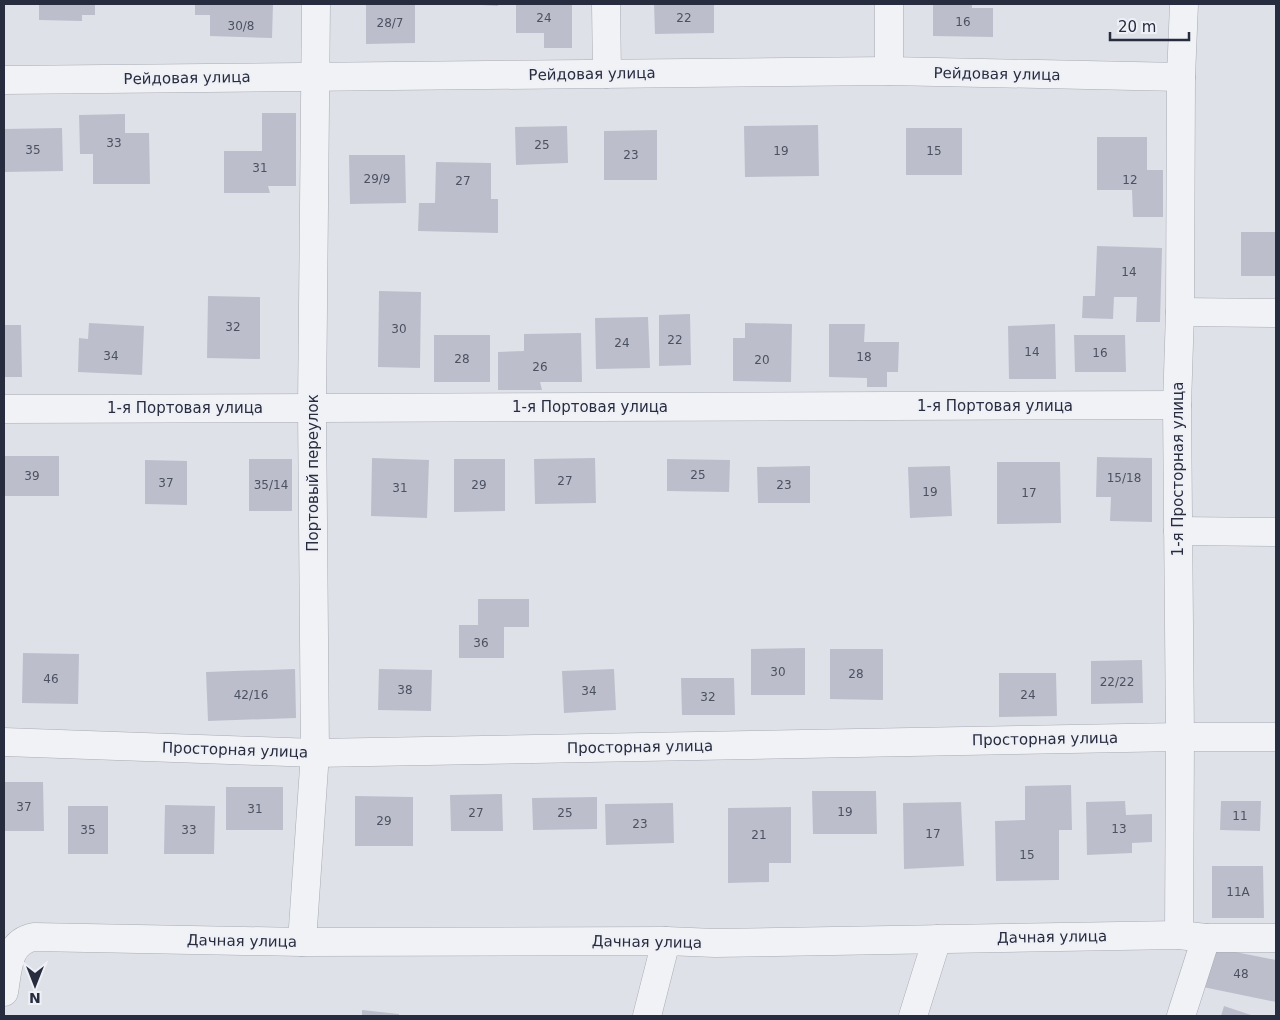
<svg xmlns="http://www.w3.org/2000/svg" width="1280" height="1020" viewBox="0 0 1280 1020" font-family="'DejaVu Sans',sans-serif">
	<style>
		.building { fill: #bcbfcb }
		.lines { fill: none; stroke-linecap: round; stroke-linejoin: round }
		.minor-casing { stroke: #a8abb5; stroke-width: 29 }
		.minor { stroke: #f1f2f6; stroke-width: 28 }
		.labels { text-anchor: middle; stroke-width: 4; stroke-linejoin: round; paint-order: stroke }
		.number-label { font-size: 12px; fill: #4c5162 }
		.street-label { font-size: 15px; fill: #272c3f; stroke: #eef0f6 }
	</style>
	<rect width="100%" height="100%" fill="#dfe1e8"/>
	<g class="building">
		<polygon points="39,4 95,4 95,15 82,15 82,21 39,20"/>
		<polygon points="195,4 273,4 272,38 210,36 210,15 195,15"/>
		<polygon points="366,4 415,4 415,43 366,44"/>
		<polygon points="481,4 498,4 498,6 481,5"/>
		<polygon points="516,4 572,4 572,48 544,48 544,33 516,33"/>
		<polygon points="654,4 714,4 714,33 655,34"/>
		<polygon points="933,4 972,4 972,8 993,8 993,37 933,36"/>
		<polygon points="262,113 296,113 296,186 268,186 270,193 224,193 224,151 262,151"/>
		<polygon points="125,114 125,133 149,133 150,184 93,184 93,154 80,154 79,115"/>
		<polygon points="818,125 819,176 745,177 744,126"/>
		<polygon points="567,126 568,163 516,165 515,127"/>
		<polygon points="62,128 63,171 4,172 4,129"/>
		<rect x="906" y="128" width="56" height="47"/>
		<polygon points="657,130 657,180 604,180 604,131"/>
		<polygon points="1097,137 1147,137 1147,170 1163,170 1163,217 1133,217 1132,190 1097,190"/>
		<polygon points="349,155 405,155 406,203 350,204"/>
		<polygon points="436,162 491,163 491,199 498,199 498,233 418,231 419,203 435,203"/>
		<rect x="1241" y="232" width="35" height="44"/>
		<polygon points="1097,246 1162,248 1160,322 1136,322 1137,297 1114,297 1113,319 1082,318 1083,296 1095,296"/>
		<polygon points="379,291 421,292 420,368 378,367"/>
		<polygon points="208,296 260,297 260,359 207,358"/>
		<polygon points="690,314 691,365 659,366 659,315"/>
		<polygon points="648,317 650,368 596,369 595,318"/>
		<polygon points="89,323 144,326 142,375 78,372 79,338 88,339"/>
		<polygon points="745,323 792,324 791,382 733,381 733,338 745,338"/>
		<polygon points="829,324 865,324 864,342 899,342 898,372 887,372 887,387 867,387 867,378 829,377"/>
		<polygon points="1055,324 1056,379 1009,379 1008,326"/>
		<polygon points="4,325 21,325 22,377 4,377"/>
		<polygon points="581,333 582,382 540,382 542,390 498,390 498,352 524,351 524,334"/>
		<rect x="434" y="335" width="56" height="47"/>
		<polygon points="1074,335 1125,335 1126,372 1075,372"/>
		<rect x="5" y="456" width="54" height="40"/>
		<polygon points="1097,457 1152,458 1152,522 1110,521 1111,497 1096,497"/>
		<polygon points="372,458 429,460 427,518 371,516"/>
		<polygon points="595,458 596,503 535,504 534,459"/>
		<rect x="249" y="459" width="43" height="52"/>
		<polygon points="454,459 505,459 505,511 454,512"/>
		<polygon points="667,459 730,460 729,492 667,491"/>
		<polygon points="145,460 187,461 187,505 145,504"/>
		<polygon points="997,462 1060,462 1061,523 997,524"/>
		<polygon points="810,466 810,503 758,503 757,467"/>
		<polygon points="950,466 952,516 910,518 908,467"/>
		<polygon points="478,599 529,599 529,627 504,627 504,658 459,658 459,625 478,625"/>
		<polygon points="805,648 805,695 751,695 751,649"/>
		<polygon points="830,649 883,649 883,700 830,699"/>
		<polygon points="23,653 79,654 78,704 22,703"/>
		<polygon points="1142,660 1143,703 1091,704 1091,661"/>
		<polygon points="295,669 296,718 208,721 206,672"/>
		<polygon points="379,669 432,670 431,711 378,710"/>
		<polygon points="614,669 616,710 564,713 562,671"/>
		<polygon points="999,673 1056,673 1057,716 999,717"/>
		<polygon points="681,678 734,678 735,715 682,715"/>
		<polygon points="4,782 43,782 44,831 4,831"/>
		<polygon points="1071,785 1072,830 1059,830 1059,880 996,881 995,821 1025,820 1025,786"/>
		<rect x="226" y="787" width="57" height="43"/>
		<polygon points="812,791 876,791 877,834 813,834"/>
		<polygon points="502,794 503,831 451,831 450,795"/>
		<polygon points="355,796 413,797 413,846 355,846"/>
		<polygon points="597,797 597,829 533,830 532,798"/>
		<polygon points="1125,801 1126,815 1152,814 1152,842 1132,843 1132,853 1087,855 1086,802"/>
		<polygon points="1221,801 1261,801 1260,831 1220,830"/>
		<polygon points="961,802 964,866 904,869 903,803"/>
		<polygon points="673,803 674,843 606,845 605,804"/>
		<polygon points="165,805 215,806 214,854 164,854"/>
		<rect x="68" y="806" width="40" height="48"/>
		<polygon points="791,807 791,863 769,863 769,882 728,883 728,808"/>
		<polygon points="1212,866 1263,866 1264,918 1212,918"/>
		<polygon points="1210,947 1276,960 1276,1002 1203,987"/>
		<polygon points="1224,1006 1254,1016 1221,1016"/>
		<polygon points="362,1010 399,1014 399,1016 362,1016"/>
	</g>
	<g class="lines">
		<defs>
			<g id="minor">
				<polyline points="606,4 607,74"/>
				<polyline points="889,71 889,4"/>
				<polyline points="4,80 889,71 1181,77"/>
				<polyline points="1180,312 1276,313"/>
				<polyline points="4,409 1177,405"/>
				<polyline points="1178,531 1276,532"/>
				<polyline points="4,742 315,753 1180,737 1276,737"/>
				<polyline points="1179,935 1180,737 1177,405 1180,312 1181,77 1184,4"/>
				<polyline points="302,942 315,753 312,408 316,4"/>
				<path d="M4 992C8 970 7 942 34 937L302 942 666 941 715 943 1179 935 1206 938H1276"/>
				<polyline points="647,1016 666,941"/>
				<polyline points="913,1016 937,939"/>
				<polyline points="1181,1016 1206,938"/>
			</g>
		</defs>
		<use href="#minor" class="minor-casing"/>
		<use href="#minor" class="minor"/>
	</g>
	<g class="labels">
		<g class="number-label">
			<text x="544" y="22">24</text>
			<text x="684" y="22">22</text>
			<text x="963" y="26">16</text>
			<text x="390" y="27">28/7</text>
			<text x="241" y="30">30/8</text>
			<text x="114" y="147">33</text>
			<text x="542" y="149">25</text>
			<text x="33" y="154">35</text>
			<text x="781" y="155">19</text>
			<text x="934" y="155">15</text>
			<text x="631" y="159">23</text>
			<text x="260" y="172">31</text>
			<text x="377" y="183">29/9</text>
			<text x="1130" y="184">12</text>
			<text x="463" y="185">27</text>
			<text x="1129" y="276">14</text>
			<text x="233" y="331">32</text>
			<text x="399" y="333">30</text>
			<text x="675" y="344">22</text>
			<text x="622" y="347">24</text>
			<text x="1032" y="356">14</text>
			<text x="1100" y="357">16</text>
			<text x="111" y="360">34</text>
			<text x="864" y="361">18</text>
			<text x="462" y="363">28</text>
			<text x="762" y="364">20</text>
			<text x="540" y="371">26</text>
			<text x="698" y="479">25</text>
			<text x="32" y="480">39</text>
			<text x="1124" y="482">15/18</text>
			<text x="565" y="485">27</text>
			<text x="166" y="487">37</text>
			<text x="271" y="489">35/14</text>
			<text x="479" y="489">29</text>
			<text x="784" y="489">23</text>
			<text x="400" y="492">31</text>
			<text x="930" y="496">19</text>
			<text x="1029" y="497">17</text>
			<text x="481" y="647">36</text>
			<text x="778" y="676">30</text>
			<text x="856" y="678">28</text>
			<text x="51" y="683">46</text>
			<text x="1117" y="686">22/22</text>
			<text x="405" y="694">38</text>
			<text x="589" y="695">34</text>
			<text x="251" y="699">42/16</text>
			<text x="1028" y="699">24</text>
			<text x="708" y="701">32</text>
			<text x="24" y="811">37</text>
			<text x="255" y="813">31</text>
			<text x="845" y="816">19</text>
			<text x="476" y="817">27</text>
			<text x="565" y="817">25</text>
			<text x="1240" y="820">11</text>
			<text x="384" y="825">29</text>
			<text x="640" y="828">23</text>
			<text x="1119" y="833">13</text>
			<text x="88" y="834">35</text>
			<text x="189" y="834">33</text>
			<text x="933" y="838">17</text>
			<text x="759" y="839">21</text>
			<text x="1027" y="859">15</text>
			<text x="1238" y="896">11А</text>
			<text x="1241" y="978">48</text>
		</g>
		<g class="street-label">
			<text transform="translate(592 74) rotate(-1)" y="5">Рейдовая улица</text>
			<text transform="translate(997 74) rotate(1)" y="5">Рейдовая улица</text>
			<text transform="translate(187 78) rotate(-1)" y="5">Рейдовая улица</text>
			<text x="995" y="411">1-я Портовая улица</text>
			<text x="590" y="412">1-я Портовая улица</text>
			<text x="185" y="413">1-я Портовая улица</text>
			<text transform="translate(1178 469) rotate(-90)" y="5">1-я Просторная улица</text>
			<text transform="translate(313 473) rotate(-90)" y="5">Портовый переулок</text>
			<text transform="translate(1045 739) rotate(-1)" y="5">Просторная улица</text>
			<text transform="translate(640 747) rotate(-1)" y="5">Просторная улица</text>
			<text transform="translate(235 750) rotate(2)" y="5">Просторная улица</text>
			<text transform="translate(1052 937) rotate(-1)" y="5">Дачная улица</text>
			<text transform="translate(242 941) rotate(1)" y="5">Дачная улица</text>
			<text transform="translate(647 942) rotate(1)" y="5">Дачная улица</text>
		</g>
	</g>
	<rect width="1280" height="1020" fill="none" stroke="#272c3f" stroke-width="10"/>
	<g transform="translate(35 985) rotate(180)" stroke="#eef0f6" stroke-width="4" paint-order="stroke">
	<path d="M0-4L9 19L0 12L-9 19Z" fill="#272c3f"/>
	<text y="-8" font-size="14" font-weight="bold" text-anchor="middle" fill="#272c3f">N</text>
	</g>
	<path d="M1110 32v8h79v-8" fill="none" stroke="#272c3f" stroke-width="2.5"/>
	<text x="1118" y="32" font-size="15" fill="#272c3f" stroke="#eef0f6" stroke-width="4" paint-order="stroke">20 m</text>
</svg>
